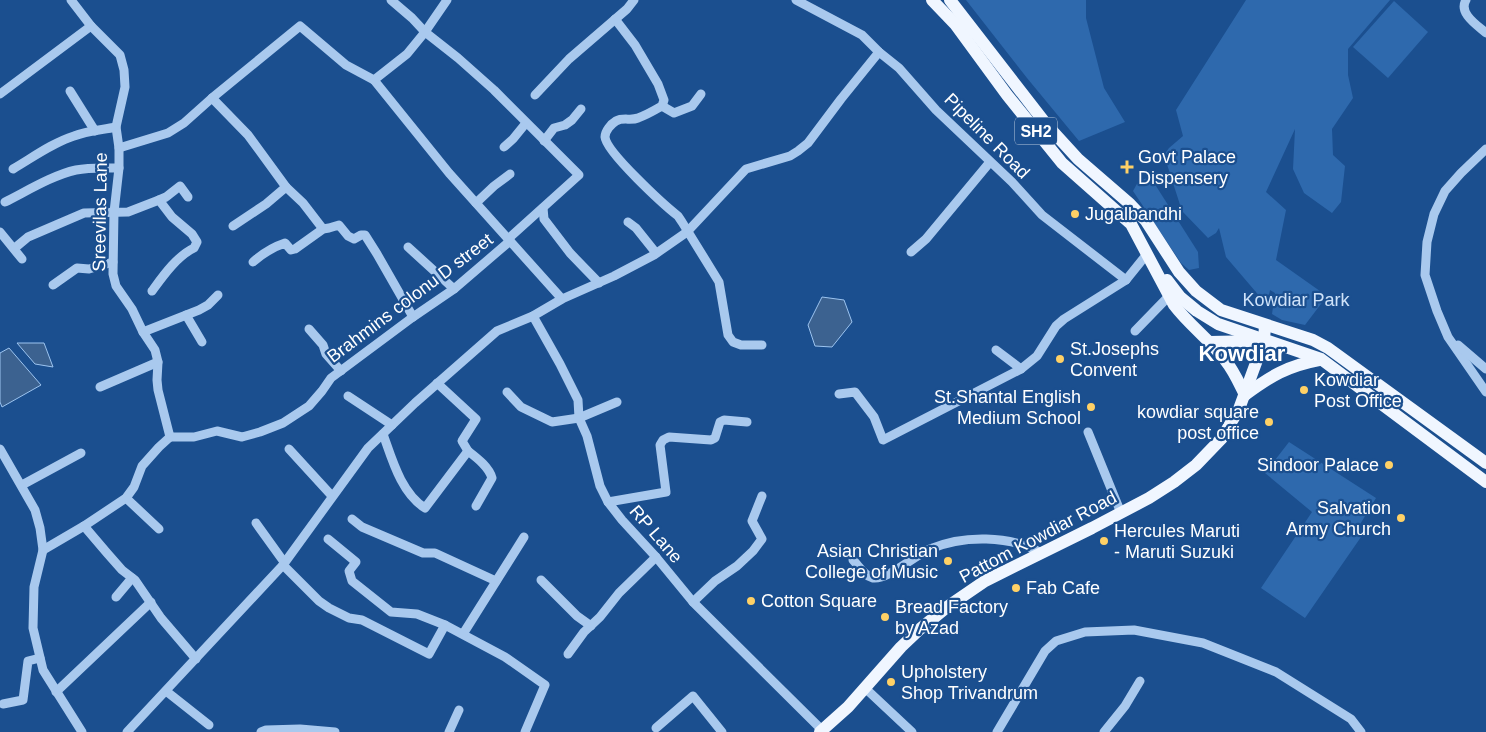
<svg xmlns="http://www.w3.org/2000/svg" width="1486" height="732" viewBox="0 0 1486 732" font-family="Arial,sans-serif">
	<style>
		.green { fill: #2e69ad }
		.water { fill: #3c6290; stroke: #9cc4f0 }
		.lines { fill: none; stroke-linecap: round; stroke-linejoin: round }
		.minor { stroke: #a9c9ee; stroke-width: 9 }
		.major { stroke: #f0f6ff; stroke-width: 12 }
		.poi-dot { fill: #ffd166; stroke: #1b4f8f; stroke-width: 2 }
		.labels { text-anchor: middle; stroke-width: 4.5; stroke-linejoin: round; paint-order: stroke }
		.shield { fill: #1b4f8f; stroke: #bbcadd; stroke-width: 1 }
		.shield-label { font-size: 16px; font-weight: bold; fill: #fff }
		.street-label { font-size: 18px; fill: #fff; stroke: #1b4f8f }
		.poi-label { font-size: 18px; fill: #fff; stroke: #1b4f8f; text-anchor: start }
		.park-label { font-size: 18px; fill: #cfe3fa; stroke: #1b4f8f }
		.district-label { font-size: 22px; font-weight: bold; fill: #fff; stroke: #1b4f8f }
	</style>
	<rect width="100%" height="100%" fill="#1b4f8f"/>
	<g class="green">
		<polygon points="966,0 1086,0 1086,18 1104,88 1125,122 1079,141 1027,78"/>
		<polygon points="1246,0 1390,0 1348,49 1348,75 1353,98 1332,129 1333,155 1345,166 1341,202 1332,213 1304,193 1293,169 1295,129 1266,192 1286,210 1276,260 1327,296 1305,325 1282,320 1272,314 1275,293 1270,290 1267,305 1226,257 1219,228 1216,233 1208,238 1182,211 1164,155 1169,148 1183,136 1176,110"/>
		<polygon points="1394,1 1428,32 1388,78 1353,47"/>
		<polygon points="1147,178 1156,186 1198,252 1199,268 1189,270 1181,263 1133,191 1138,182"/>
		<polygon points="1289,442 1376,498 1356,531 1361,537 1305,618 1261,588 1312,512 1265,473"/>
	</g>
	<g class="water">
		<polygon points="822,297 844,300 852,322 832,347 815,346 808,325"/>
		<polygon points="17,343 44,343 53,367 35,364"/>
		<polygon points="9,348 41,385 2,407 0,402 0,353"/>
	</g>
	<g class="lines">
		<g class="minor">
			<polyline points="391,0 412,18 425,32 458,58 494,90 579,175 508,239"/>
			<polyline points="796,0 862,35 879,52 899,68 936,110 1012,182 1042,215 1126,280"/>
			<path d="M1466 0C1458 13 1477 25 1486 33"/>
			<path d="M615 19 635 45 658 84 664 100 662 106C655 110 647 115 638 118 631 121 623 117 616 121 611 124 605 131 605 137 606 152 664 205 678 216L682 222 719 282 728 335 733 342 741 345H762"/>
			<polyline points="374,80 449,173 562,299"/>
			<polyline points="70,91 95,131"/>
			<polyline points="0,94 91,26"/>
			<polyline points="535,95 569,59 627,9 634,0"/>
			<polyline points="212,98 248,135 286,187"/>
			<polyline points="662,106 674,113 692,106 701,94"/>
			<polyline points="544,141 554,128 565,125 572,120 581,109"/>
			<polyline points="504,147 513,139 526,123"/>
			<polyline points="119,148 168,133 184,123 212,98 300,26 346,65 374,80 407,54 425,32 447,0"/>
			<polyline points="1486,149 1461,173 1445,191 1434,214 1427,242 1425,275 1437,311 1448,337 1486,392"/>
			<path d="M13 169C32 158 52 143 74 136 87 131 102 130 116 127"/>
			<polyline points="159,200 166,197 180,186 188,197"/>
			<path d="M5 202C27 191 53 175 76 170 90 167 105 168 119 168"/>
			<polyline points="476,203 494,186 510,174"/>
			<polyline points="543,208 544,219 570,253 599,283"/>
			<polyline points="628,222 636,228 656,253"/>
			<polyline points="233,226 266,204 286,187 303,203 323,229"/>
			<polyline points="0,232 22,259"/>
			<path d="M16 247 28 237 84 213 128 212 159 200 172 217 192 234 197 242 194 248C177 256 163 276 152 291"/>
			<polyline points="408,247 454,289"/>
			<polyline points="911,252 926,239 990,162"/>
			<path d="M253 262C262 254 273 247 285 243L291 250 295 249 323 229 329 228 339 225 348 236 354 239 361 235H365L377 254 413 317"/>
			<polyline points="53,285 77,268 89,269 113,262"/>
			<polyline points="186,315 202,342"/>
			<polyline points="533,316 560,364 578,400 579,418 587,436 600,486 608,502 622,520 656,557 693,602 822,730"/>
			<polyline points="309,329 323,345 326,354 341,371"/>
			<polyline points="1135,331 1169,296"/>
			<polyline points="143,332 199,310 208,305 218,295"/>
			<polyline points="1458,345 1486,369"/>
			<polyline points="996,350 1021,369"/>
			<polyline points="437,383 476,419 462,441 468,451"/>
			<polyline points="100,387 158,362"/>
			<polyline points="507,392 521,407 552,422 579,418 617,402"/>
			<polyline points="839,394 855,392 874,417 883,440 1021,369 1037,356 1056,326 1064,319 1126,280 1147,254"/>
			<polyline points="348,396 392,425"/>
			<polyline points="1088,432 1121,513"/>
			<path d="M383 434C392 459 401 493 425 508L468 451C477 458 489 467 492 478L476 506"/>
			<polyline points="170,437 194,437 217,431 242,437 260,432 283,423 309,406 322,391 331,378 413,317 454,289 510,241"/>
			<polyline points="0,449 35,510 40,528 43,550 34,587 33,628 43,670 82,732"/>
			<polyline points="289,449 332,496"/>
			<polyline points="22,485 81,453"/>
			<polyline points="126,498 159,529"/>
			<polyline points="608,502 666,492 660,445 663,440 669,437 711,440 715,438 720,422 724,420 747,422"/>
			<polyline points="352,519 362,527 423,553 435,553 496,581"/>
			<polyline points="256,523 284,562"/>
			<polyline points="84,526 107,553 122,570 135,580 161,618 196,659"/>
			<polyline points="328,539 356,562 349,571 352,581 391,612 417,614 445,625"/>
			<polyline points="43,550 84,526 126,498 134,487 142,466 159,447 170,437 158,390 157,380 158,362 155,350 143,332 132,309 116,286 113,274 114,212 119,168 119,148 116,127 125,87 124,70 120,55 91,26 71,0"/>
			<path d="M853 560C859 566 864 576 873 578 888 580 915 555 930 549 963 535 1010 535 1041 553"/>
			<polyline points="283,565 319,601 329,608 349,618 362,620 429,654 445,625 505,657 545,685 525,732"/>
			<polyline points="541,580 577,616 591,626"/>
			<polyline points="116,597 132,578"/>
			<polyline points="693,602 715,581 737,566 753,551 762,539 752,521 762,496"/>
			<polyline points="463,634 524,537"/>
			<polyline points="568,654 584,632 600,617 619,593 656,557"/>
			<polyline points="865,688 912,732"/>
			<polyline points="166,691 209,725"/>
			<polyline points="56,692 151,602"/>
			<polyline points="3,704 23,700 28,661 40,658"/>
			<polyline points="656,728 693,696 722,732"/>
			<polyline points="127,732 283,565 368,448 415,403 497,331 533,316 562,299 614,276 654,255 687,232 746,169 790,156 798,151 808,143 841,99 879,52"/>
			<polyline points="261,732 266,730 300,729 335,732"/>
			<polyline points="449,732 459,710"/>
			<polyline points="997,732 1045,651 1056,641 1085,632 1134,630 1203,643 1276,672 1351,719 1361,732"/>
			<polyline points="1104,732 1125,706 1140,681"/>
		</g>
		<g class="major">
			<path d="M932 0 955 24 1007 95 1062 163 1131 224 1174 305C1189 325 1210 340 1225 360 1234 371 1239 383 1245 395"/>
			<polyline points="950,0 1046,124 1078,159 1130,204 1146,221 1179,272 1196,291 1221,310 1313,340 1328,348 1486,463"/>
			<polyline points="1167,280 1180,297 1197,311 1218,324 1321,359 1486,482"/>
			<polyline points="1210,342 1257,341"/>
			<path d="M1245 395C1271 376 1287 366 1319 360"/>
			<polyline points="820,732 848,707 901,647 920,629 947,607 985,581 1092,528 1149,498 1174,482 1196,465 1222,438 1239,409 1264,341 1265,325"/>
		</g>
	</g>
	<g class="poi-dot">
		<path d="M1124.5 159.5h5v5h5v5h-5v5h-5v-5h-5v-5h5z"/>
		<circle cx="1075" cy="214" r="5"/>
		<circle cx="1060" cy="359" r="5"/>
		<circle cx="1304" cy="390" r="5"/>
		<circle cx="1091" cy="407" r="5"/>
		<circle cx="1269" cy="422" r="5"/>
		<circle cx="1389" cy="465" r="5"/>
		<circle cx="1401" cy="518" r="5"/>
		<circle cx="1104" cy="541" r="5"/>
		<circle cx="948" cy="561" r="5"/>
		<circle cx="1016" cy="588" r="5"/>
		<circle cx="751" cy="601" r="5"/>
		<circle cx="885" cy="617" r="5"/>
		<circle cx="891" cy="682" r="5"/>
	</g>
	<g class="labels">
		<rect class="shield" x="1015" y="117.5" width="42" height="27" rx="4"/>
		<g class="shield-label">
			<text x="1036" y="137">SH2</text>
		</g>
		<g class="street-label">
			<text transform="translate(987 136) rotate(45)" y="6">Pipeline Road</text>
			<text transform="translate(100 212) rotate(-89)" y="6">Sreevilas Lane</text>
			<text transform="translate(410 298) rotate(-37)" y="6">Brahmins colonu D street</text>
			<text transform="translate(656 534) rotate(49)" y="6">RP Lane</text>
			<text transform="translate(1038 537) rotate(-28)" y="6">Pattom Kowdiar Road</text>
		</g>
		<g class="poi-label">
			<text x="1138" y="163">Govt Palace<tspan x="1138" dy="21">Dispensery</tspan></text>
			<text x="1085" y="220">Jugalbandhi</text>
			<text x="1070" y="355">St.Josephs<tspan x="1070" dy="21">Convent</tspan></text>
			<text x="1314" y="386">Kowdiar<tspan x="1314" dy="21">Post Office</tspan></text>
			<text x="1081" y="403" text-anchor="end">St.Shantal English<tspan x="1081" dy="21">Medium School</tspan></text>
			<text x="1259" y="418" text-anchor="end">kowdiar square<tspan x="1259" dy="21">post office</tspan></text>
			<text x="1379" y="471" text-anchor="end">Sindoor Palace</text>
			<text x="1391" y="514" text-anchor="end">Salvation<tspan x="1391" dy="21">Army Church</tspan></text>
			<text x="1114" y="537">Hercules Maruti<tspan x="1114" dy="21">- Maruti Suzuki</tspan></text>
			<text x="938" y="557" text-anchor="end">Asian Christian<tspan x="938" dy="21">College of Music</tspan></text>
			<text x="1026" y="594">Fab Cafe</text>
			<text x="761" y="607">Cotton Square</text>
			<text x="895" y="613">Bread Factory<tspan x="895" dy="21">by Azad</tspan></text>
			<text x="901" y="678">Upholstery<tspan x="901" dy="21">Shop Trivandrum</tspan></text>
		</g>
		<g class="park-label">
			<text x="1296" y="306">Kowdiar Park</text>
		</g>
		<g class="district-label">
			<text x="1242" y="361">Kowdiar</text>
		</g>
	</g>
</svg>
